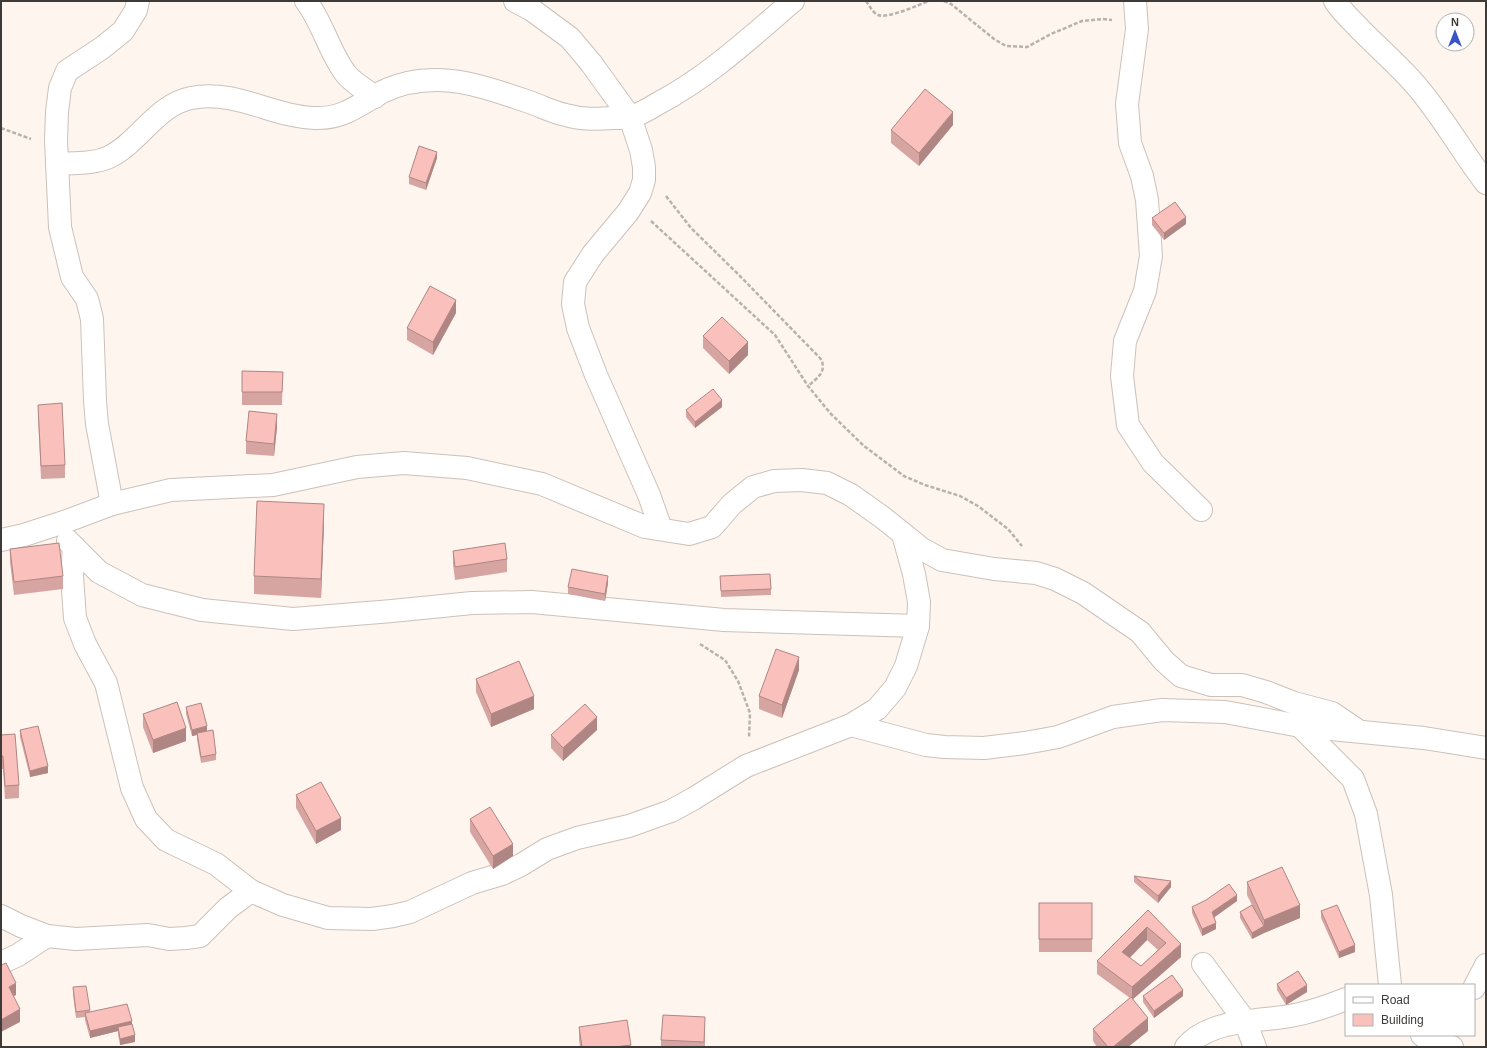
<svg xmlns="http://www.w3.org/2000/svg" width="1487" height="1048" viewBox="0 0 1487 1048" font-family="Arial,sans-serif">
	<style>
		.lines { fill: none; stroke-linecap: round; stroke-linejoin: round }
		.street-casing { stroke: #ccc1ba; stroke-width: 24 }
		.path { stroke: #b8b1ac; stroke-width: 2.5; stroke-dasharray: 4 2; stroke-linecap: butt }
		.street { stroke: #fff; stroke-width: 22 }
		.wall { fill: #d7a5a1; fill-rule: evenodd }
		.shaded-wall { fill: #af8683 }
		.building { fill: #fac0bb; stroke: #af8683; fill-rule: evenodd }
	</style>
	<rect width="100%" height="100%" fill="#fef5ef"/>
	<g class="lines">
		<defs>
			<g id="street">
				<path d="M306 1C323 23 329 52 346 74 353 83 366 90 375 97"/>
				<polyline points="515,1 532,10 570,38 591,63 630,117 641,150 644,167 644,180 640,193 628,212 593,254 575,282 573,304 578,328 596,375 649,495 661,529"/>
				<polyline points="1135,1 1137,29 1127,104 1130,143 1142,176 1147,200 1151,256 1145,291 1125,341 1122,376 1128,425 1153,463 1201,510"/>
				<path d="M1335 1C1341 10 1348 17 1355 24 1374 44 1395 62 1413 82 1441 113 1461 151 1486 183"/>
				<path d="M57 164C74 163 94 164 109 157 140 142 156 105 191 98 235 89 273 117 315 118 344 119 358 105 382 92 398 84 419 80 437 80 468 80 503 93 532 103 543 107 555 113 566 115 583 120 598 119 615 118 620 118 626 118 631 117 640 114 649 109 657 104 707 78 750 38 793 1"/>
				<polyline points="112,504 97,424 95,401 92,319 87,299 72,277 60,227 56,140 57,112 60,88 67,71 102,48 123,31 136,10 138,1"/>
				<polyline points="1,540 24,535 67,521 112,504 171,490 273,485 357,467 404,463 467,468 542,484 645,527 689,534 712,527 732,504 753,487 774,481 802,480 827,483 851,495 882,517 922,549 942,560 994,569 1036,573 1055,579 1083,593 1140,632 1164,661 1181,676 1211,685 1242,685 1266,692 1294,703 1332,713 1357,730"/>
				<polyline points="68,541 99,572 142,595 202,610 293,619 392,611 472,603 532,602 724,620 918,626"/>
				<polyline points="74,547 72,576 75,618 85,644 106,683 132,788 146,819 166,840 216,864 251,891 283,905 328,918 372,919 393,916 410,912 472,883 502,874 521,865 547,849 577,838 629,826 671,811 693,799 746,766 851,725 877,709 895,688 906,666 918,626 919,602 914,574 903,534"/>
				<polyline points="851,725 926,745 944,747 984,748 1025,743 1058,737 1113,717 1162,710 1225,712 1300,726 1424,738 1486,748"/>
				<polyline points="1300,726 1353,779 1366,814 1381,895 1390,985"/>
				<polyline points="1,916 21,926 47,936 76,939 148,935 169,939 186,938 200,936 228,908 251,891"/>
				<polyline points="1,963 18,955 47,936"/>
				<polyline points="1203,964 1245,1021 1255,1047"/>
				<polyline points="1474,988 1486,965"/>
				<polyline points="1422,1035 1430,1041 1452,1047"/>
				<path d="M1186 1047C1208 1021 1253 1021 1284 1017 1306 1014 1326 1007 1346 999"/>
			</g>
		</defs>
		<use href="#street" class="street-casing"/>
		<g class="path">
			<path d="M866 1C869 5 873 13 878 15 888 19 918 5 929 1"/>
			<polyline points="944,1 951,4 994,39 1006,46 1027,47 1051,34 1082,21 1103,19 1112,20"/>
			<polyline points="1,128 31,139"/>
			<path d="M666 196 691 228 738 274 820 358C828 370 818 378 808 386"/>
			<polyline points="651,221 775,335 808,386 831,414 864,446 904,476 925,485 960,496 978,506 1008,529 1022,546"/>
			<polyline points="700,644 725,660 738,681 750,713 749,737"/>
		</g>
		<use href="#street" class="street"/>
	</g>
	<g class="wall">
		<polygon points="953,125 919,166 891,143 891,130"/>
		<polygon points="437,158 426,190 409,184 409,177"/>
		<polygon points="1152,218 1186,224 1164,240 1152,225"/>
		<polygon points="456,313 433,355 407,340 407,328"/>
		<polygon points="703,336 748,355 729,374 703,348"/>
		<polygon points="242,371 283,372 282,405 242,405"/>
		<polygon points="38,405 65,465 65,478 41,479 38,417"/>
		<polygon points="722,407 695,428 686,417 686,410"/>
		<polygon points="277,427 274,456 246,454 246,441"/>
		<polygon points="324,523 321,598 254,594 254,576"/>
		<polygon points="10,549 63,576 63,589 14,595 10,562"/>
		<polygon points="453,551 507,559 507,572 455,580 453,564"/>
		<polygon points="720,576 771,589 771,595 721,597"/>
		<polygon points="608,583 605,601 568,594 568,587"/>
		<polygon points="799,670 782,718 759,709 759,696"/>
		<polygon points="476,679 534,709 491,727 476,692"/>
		<polygon points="186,707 207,731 216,754 216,760 201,763 197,739 197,735 192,736 186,714"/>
		<polygon points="143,714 186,741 153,753 143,727"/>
		<polygon points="20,730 48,773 30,777 20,737"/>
		<polygon points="597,730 563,761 551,748 551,735"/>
		<polygon points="1,735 19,785 19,798 5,799 3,769 1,769"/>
		<polygon points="296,795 341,830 316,844 296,808"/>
		<polygon points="470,819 513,856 493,869 470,832"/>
		<polygon points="1134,876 1171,887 1158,903 1134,882"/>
		<polygon points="1247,882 1300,918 1264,933 1252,939 1240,918 1240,912 1252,905 1247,895"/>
		<polygon points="1237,901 1214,917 1216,929 1202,936 1192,913 1192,907"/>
		<rect x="1039" y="903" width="53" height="49"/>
		<path d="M1148 910 1181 957 1133 999 1148 1031 1128 1047H1097L1093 1041V1029L1130 998 1097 974V961ZM1147 940 1158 950 1141 966 1130 958Z"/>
		<polygon points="1321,911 1355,952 1339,958 1321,918"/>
		<polygon points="1277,984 1307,992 1286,1005 1277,990"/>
		<polygon points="73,987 90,1010 90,1012 132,1024 135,1042 120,1045 118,1034 118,1031 90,1038 85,1020 85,1017 76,1018 73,994"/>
		<polygon points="1143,996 1183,996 1154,1018 1143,1002"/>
		<polygon points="579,1027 631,1045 631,1047 580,1047 579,1040"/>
		<polygon points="705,1030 705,1047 661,1047 661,1040"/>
	</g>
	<g class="shaded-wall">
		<polygon points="953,112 953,125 919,166 919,153"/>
		<polygon points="437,152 437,158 426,190 426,183"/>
		<polygon points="1186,217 1186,224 1164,240 1164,233"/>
		<polygon points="456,300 456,313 433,355 433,342"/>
		<polygon points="748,342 748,355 729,374 729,361"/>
		<polygon points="722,400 722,407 695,428 695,422"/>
		<polygon points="277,414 277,427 274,456 274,444"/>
		<polygon points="324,504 324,523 321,598 321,579"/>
		<polygon points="608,576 608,583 605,601 605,594"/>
		<polygon points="799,657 799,670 782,718 782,705"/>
		<polygon points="534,696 534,709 491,727 491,714"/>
		<polygon points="597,717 597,730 563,761 563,748"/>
		<polygon points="207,726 207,733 197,733 197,735 192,736 192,730"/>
		<polygon points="186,728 186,741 153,753 153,740"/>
		<polygon points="48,766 48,773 30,777 30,771"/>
		<polygon points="341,818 341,830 316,844 316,831"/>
		<polygon points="513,844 513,856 493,869 493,856"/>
		<polygon points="1171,881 1171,887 1158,903 1158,896"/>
		<polygon points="1237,895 1237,901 1212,919 1212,912"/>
		<polygon points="1300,905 1300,918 1264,933 1252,939 1252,933 1264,926 1264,920"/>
		<polygon points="1216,923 1216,929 1202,936 1202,929"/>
		<polygon points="1147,927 1147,940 1122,965 1122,952"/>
		<polygon points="1181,944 1181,957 1132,1000 1132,987"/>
		<polygon points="1355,945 1355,952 1339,958 1339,952"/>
		<polygon points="16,983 16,995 9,999 9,987"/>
		<polygon points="1307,985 1307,992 1286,1005 1286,998"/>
		<polygon points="1183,990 1183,996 1154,1018 1154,1011"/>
		<polygon points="20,1009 20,1022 1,1032 1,1020"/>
		<polygon points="1148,1018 1148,1031 1128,1047 1113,1047"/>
		<polygon points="132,1021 132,1028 118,1027 118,1031 90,1038 90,1031"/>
		<polygon points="135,1035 135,1042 120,1045 120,1039"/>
	</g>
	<g class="building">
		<polygon points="925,89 953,112 919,153 891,130"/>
		<polygon points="419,146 437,152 426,183 409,177"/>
		<polygon points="1175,202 1186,217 1164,233 1152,218"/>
		<polygon points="430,286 456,300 433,342 407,328"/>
		<polygon points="722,317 748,342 729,361 703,336"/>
		<polygon points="242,371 283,372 282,392 242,392"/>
		<polygon points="713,389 722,400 695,422 686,410"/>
		<polygon points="62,403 65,465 41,466 38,405"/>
		<polygon points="249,411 277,414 274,444 246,441"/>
		<polygon points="257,501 324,504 321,579 254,576"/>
		<polygon points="59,543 63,576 14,582 10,549"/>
		<polygon points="505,543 507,559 455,567 453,551"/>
		<polygon points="572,569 608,576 605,594 568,587"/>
		<polygon points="770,574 771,589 721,591 720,576"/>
		<polygon points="776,649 799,657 782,705 759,696"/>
		<polygon points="519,661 534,696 491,714 476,679"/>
		<polygon points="177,702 186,728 153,740 143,714"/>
		<polygon points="201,703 207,726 192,730 186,707"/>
		<polygon points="585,704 597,717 563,748 551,735"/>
		<polygon points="38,726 48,766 30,771 20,730"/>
		<polygon points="213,730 216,754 201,757 197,733"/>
		<polygon points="15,734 19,785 5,786 3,756 1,756 1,735"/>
		<polygon points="321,782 341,818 316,831 296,795"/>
		<polygon points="490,807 513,844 493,856 470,819"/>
		<polygon points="1282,867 1300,905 1264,920 1247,882"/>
		<polygon points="1134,876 1171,881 1158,896"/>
		<polygon points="1229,884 1237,895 1212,912 1216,923 1202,929 1192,907 1206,900"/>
		<rect x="1039" y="903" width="53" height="36"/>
		<polygon points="1252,905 1264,926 1252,933 1240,912"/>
		<polygon points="1337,905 1355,945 1339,952 1321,911"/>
		<path d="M1148 910 1181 944 1132 987 1097 961ZM1147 927 1166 943 1141 966 1122 952Z"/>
		<polygon points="6,963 16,983 9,987 20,1009 1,1020 1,965"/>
		<polygon points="1298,971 1307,985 1286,998 1277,984"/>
		<polygon points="1172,975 1183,990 1154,1011 1143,996"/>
		<polygon points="86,986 90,1010 76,1012 73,987"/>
		<polygon points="1131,997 1148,1018 1113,1047 1108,1047 1093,1029"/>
		<polygon points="127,1004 132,1021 90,1031 85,1013"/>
		<polygon points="663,1015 705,1017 704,1042 661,1040"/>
		<polygon points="627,1020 631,1045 614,1047 582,1047 579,1027"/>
		<polygon points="132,1024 135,1035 120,1039 118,1027"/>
	</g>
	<rect width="1487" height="1048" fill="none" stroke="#3e3a37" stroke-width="4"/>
	<rect x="1345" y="984" width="130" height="52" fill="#ffffff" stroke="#b2b0af"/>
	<rect x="1353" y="997" width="20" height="6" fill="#ffffff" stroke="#b2b0af"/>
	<text x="1381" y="1004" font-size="12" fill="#3e3a37">Road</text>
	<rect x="1353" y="1014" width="20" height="12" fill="#fac0bb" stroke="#b2b0af"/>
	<text x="1381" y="1024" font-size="12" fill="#3e3a37">Building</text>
	<g transform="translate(1455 32)"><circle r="19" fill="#ffffff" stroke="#b2b0af"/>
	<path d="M0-3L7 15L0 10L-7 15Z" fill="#3a54c6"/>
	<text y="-6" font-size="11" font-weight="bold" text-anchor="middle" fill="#3e3a37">N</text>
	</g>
</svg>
